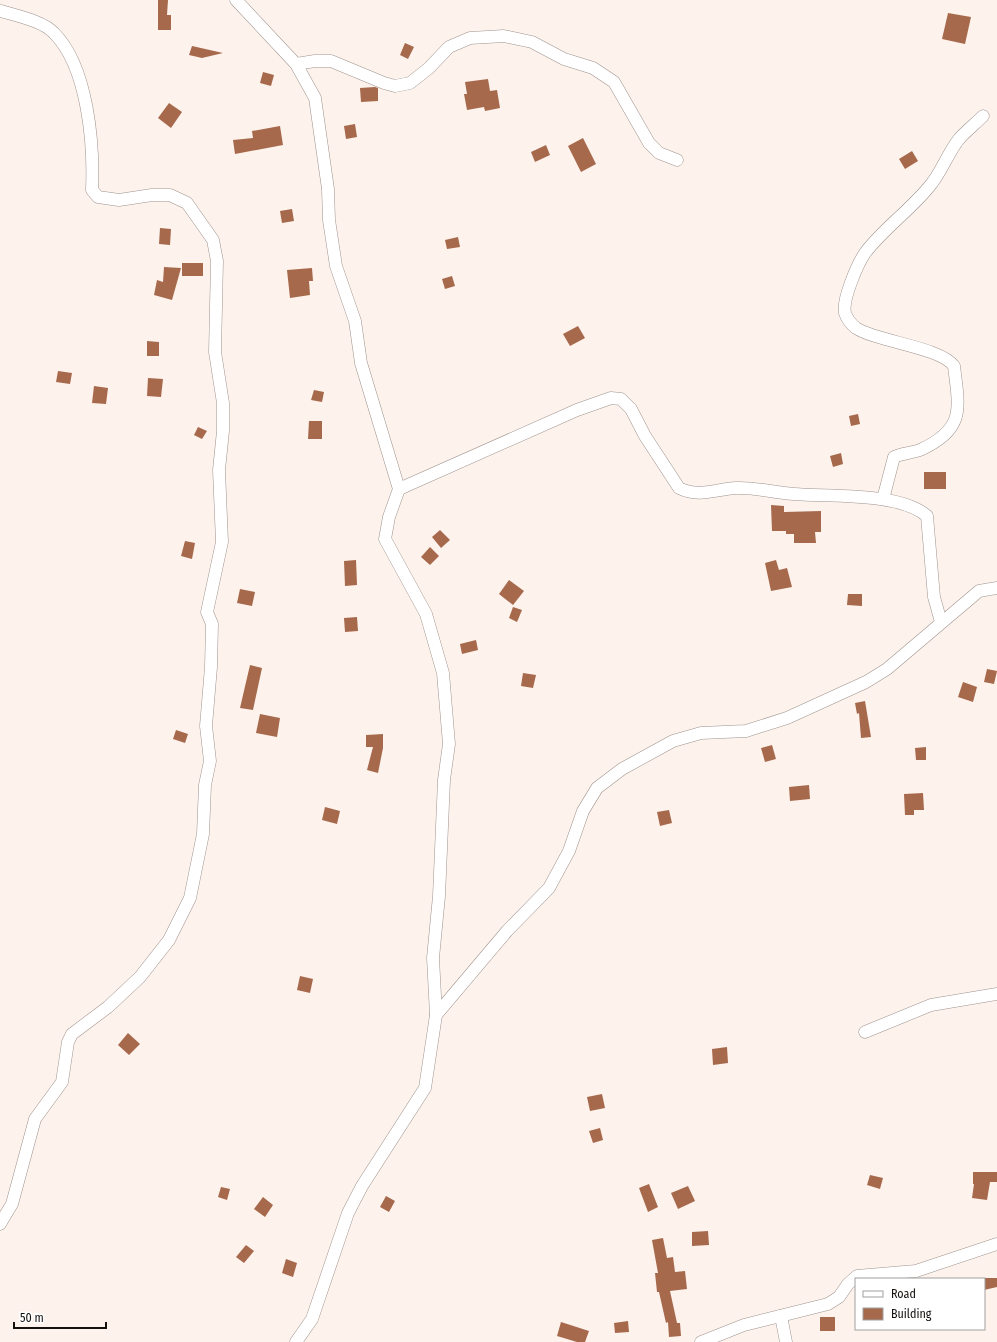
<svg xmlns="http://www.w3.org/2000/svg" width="997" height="1342" viewBox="0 0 997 1342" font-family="'Fira Sans Condensed',sans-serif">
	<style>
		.building { fill: #a6694c }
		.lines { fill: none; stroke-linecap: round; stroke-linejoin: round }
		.minor-casing { stroke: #9e938e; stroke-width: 13 }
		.minor { stroke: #fff; stroke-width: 12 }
	</style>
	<rect width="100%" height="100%" fill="#fef2ec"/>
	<g class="building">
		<polygon points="158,0 168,0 167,15 171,15 171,30 158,30"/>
		<polygon points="948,13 971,17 965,44 942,39"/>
		<polygon points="405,43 414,47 408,59 400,55"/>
		<polygon points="192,46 223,53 202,58 189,55"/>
		<polygon points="263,72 274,75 271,86 260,83"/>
		<polygon points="488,79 490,91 497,90 500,108 485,111 484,107 467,110 464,94 467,94 465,82"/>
		<polygon points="375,87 378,88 378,101 361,102 360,88"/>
		<polygon points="169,103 182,112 171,128 158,118"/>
		<polygon points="355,124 357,137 346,139 344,126"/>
		<polygon points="280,126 283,145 235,154 233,140 253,138 252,131"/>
		<polygon points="583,138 596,164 581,172 568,146"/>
		<polygon points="546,145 550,155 535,162 531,152"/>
		<polygon points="912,151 918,161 905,169 899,159"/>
		<polygon points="292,209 294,221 282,223 280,211"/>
		<polygon points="160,228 171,229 170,245 159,244"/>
		<polygon points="458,237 460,247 447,249 445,240"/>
		<rect x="182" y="263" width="21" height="13"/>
		<polygon points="164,267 181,268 172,300 154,295 157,280 163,282"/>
		<polygon points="312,268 313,281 309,281 310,295 290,298 287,270"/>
		<polygon points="452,276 455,286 445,289 442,279"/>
		<polygon points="578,326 585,338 570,346 563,334"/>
		<polygon points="147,341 159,342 159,356 147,356"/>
		<polygon points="58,371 72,373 70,384 56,382"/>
		<polygon points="148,378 163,379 161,397 147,396"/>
		<polygon points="94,386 108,388 106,404 92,403"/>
		<polygon points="314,390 324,392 322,402 311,400"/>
		<polygon points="858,414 860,424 851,426 849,416"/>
		<polygon points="309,421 322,421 322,439 308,439"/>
		<polygon points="198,427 207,431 202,439 194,435"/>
		<polygon points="841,453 843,464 833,467 830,456"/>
		<rect x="924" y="472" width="22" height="17"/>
		<polygon points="771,505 784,506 784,512 821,511 821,532 815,532 816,543 794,543 794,534 786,534 786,531 772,531"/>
		<polygon points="440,530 450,540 441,548 432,537"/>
		<polygon points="185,541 195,543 192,559 181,556"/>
		<polygon points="430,547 439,556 430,565 421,557"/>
		<polygon points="356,560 357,585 345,586 344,561"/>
		<polygon points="776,560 779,570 787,568 792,587 771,591 765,563"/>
		<polygon points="509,580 524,591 513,605 499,594"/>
		<polygon points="240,589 255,592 252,606 237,603"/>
		<polygon points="848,594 862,594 862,606 847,605"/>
		<polygon points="513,607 522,610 517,622 509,618"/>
		<polygon points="357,617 358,631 345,632 344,618"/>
		<polygon points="476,640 478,650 462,654 460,644"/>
		<polygon points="250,665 262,668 253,710 240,708"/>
		<polygon points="987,669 997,671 994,684 984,682"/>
		<polygon points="523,673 536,675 533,688 521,686"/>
		<polygon points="963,682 977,687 973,702 958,697"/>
		<polygon points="865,701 871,737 861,738 859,713 857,714 855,703"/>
		<polygon points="260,714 280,718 277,737 256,733"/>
		<polygon points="176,730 188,734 185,743 173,739"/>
		<polygon points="383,734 383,748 378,773 367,770 373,747 366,747 366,735"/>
		<polygon points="772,745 776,759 765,762 761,748"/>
		<polygon points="926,747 926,760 916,760 915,748"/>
		<polygon points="809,785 810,799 790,801 789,787"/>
		<polygon points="923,793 924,810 914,810 914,815 905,815 904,794"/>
		<polygon points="325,807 340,811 337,824 322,820"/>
		<polygon points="669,810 672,823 660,826 657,812"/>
		<polygon points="300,976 313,979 310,993 297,990"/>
		<polygon points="128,1033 140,1044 129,1055 118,1045"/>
		<polygon points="727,1047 728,1063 713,1065 712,1049"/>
		<polygon points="602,1094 605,1108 590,1111 587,1097"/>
		<polygon points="600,1128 603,1140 593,1143 589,1131"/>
		<polygon points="973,1172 997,1172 997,1182 990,1182 987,1200 972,1198 974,1184 973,1184"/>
		<polygon points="870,1175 883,1178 880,1189 867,1185"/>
		<polygon points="649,1184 658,1207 648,1212 639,1188"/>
		<polygon points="688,1186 695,1201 678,1209 671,1193"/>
		<polygon points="221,1187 230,1189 227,1200 218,1197"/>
		<polygon points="386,1196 395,1201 389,1212 380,1207"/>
		<polygon points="263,1197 273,1205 265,1217 254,1209"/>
		<polygon points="708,1231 709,1245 692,1246 692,1232"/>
		<polygon points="663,1238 667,1258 673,1257 675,1272 685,1271 687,1289 670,1291 677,1323 680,1323 681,1336 669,1337 668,1322 666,1323 659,1292 657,1292 655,1273 658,1273 652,1240"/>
		<polygon points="246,1245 254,1251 244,1263 236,1257"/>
		<polygon points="286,1259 297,1263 293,1277 282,1273"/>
		<polygon points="984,1278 997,1278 997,1287 984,1290"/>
		<rect x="820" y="1317" width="15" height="14"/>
		<polygon points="628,1321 629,1332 615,1333 614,1323"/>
		<polygon points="561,1322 589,1331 585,1342 577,1342 557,1336"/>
	</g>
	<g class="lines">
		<defs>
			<g id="minor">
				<polyline points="236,0 296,64 315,98 328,189 329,220 336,266 355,321 361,363 399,489 389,517 385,539 426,614 443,673 449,744 444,780 439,896 433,958 436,1015 425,1088 362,1186 348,1213 312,1319 296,1342"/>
				<polyline points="296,64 315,61 331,61 384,83 395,86 410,83 429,68 449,47 470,38 504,36 532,42 564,59 593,68 614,82 649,143 659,153 677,160"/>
				<path d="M399 489 577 410 611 398 621 399 631 409 645 436 679 488C699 498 716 489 736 488 755 487 775 493 794 494 830 497 899 492 927 516L934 597 941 622"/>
				<path d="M883 499 894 457C902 453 912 453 920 450 966 429 959 408 954 366 940 347 878 342 856 328 851 324 847 319 845 313 842 300 857 265 865 253 882 230 909 211 928 188 941 174 947 154 959 139 966 131 975 124 983 116"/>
				<polyline points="436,1015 507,931 549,888 569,851 583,811 597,788 622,769 673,741 701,733 746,731 787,718 866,682 887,669 979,591 997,588"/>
				<polyline points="865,1032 931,1005 997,994"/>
				<path d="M0 1224 12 1204 35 1119 62 1082 68 1042 72 1034 108 1007 140 977 169 940 190 898 203 834 205 785 210 761 206 726 211 667 212 624 207 612 222 542 219 470 223 431V403L215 352 217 261 213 240 187 203 170 195H152L119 200 98 197 92 190C94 144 88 67 54 33 43 21 17 16 1 11"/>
				<polyline points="781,1316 786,1342"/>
				<polyline points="701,1342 744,1325 828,1304 839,1297 848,1284 857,1276 916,1271 997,1244"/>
			</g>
		</defs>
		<use href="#minor" class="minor-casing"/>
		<use href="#minor" class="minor"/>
	</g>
	<rect x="855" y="1278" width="130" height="52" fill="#ffffff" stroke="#a19f9f"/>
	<rect x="863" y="1291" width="20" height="6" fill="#ffffff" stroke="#a19f9f"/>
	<text x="891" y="1298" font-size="12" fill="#14100e">Road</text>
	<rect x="863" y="1308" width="20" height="12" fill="#a6694c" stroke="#a19f9f"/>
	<text x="891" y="1318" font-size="12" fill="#14100e">Building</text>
	<path d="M14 1322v6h92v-6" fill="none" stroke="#14100e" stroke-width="2"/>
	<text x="20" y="1322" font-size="12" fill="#14100e" stroke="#ffffff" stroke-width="3" paint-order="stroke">50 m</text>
</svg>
